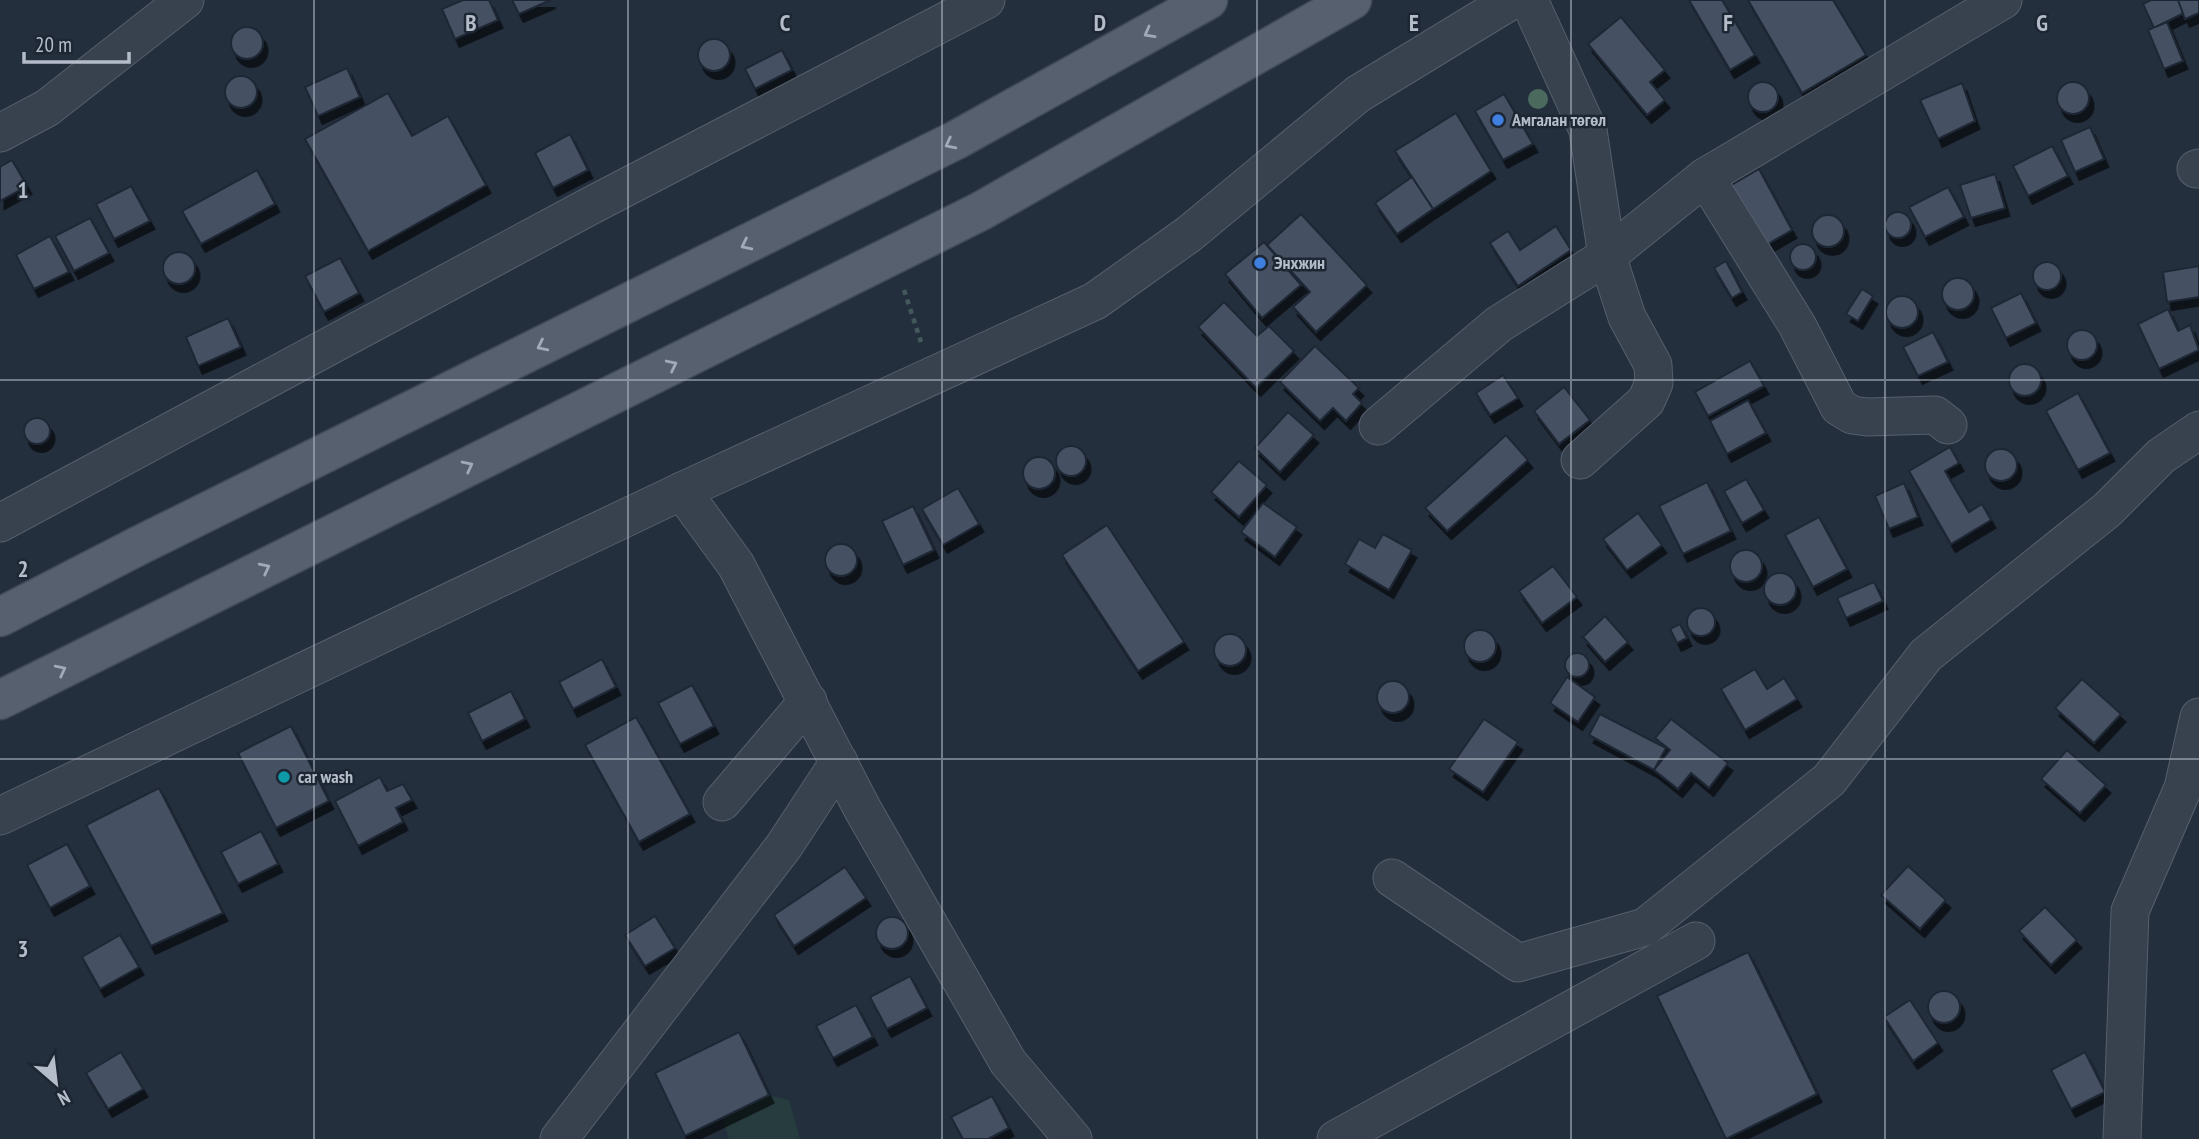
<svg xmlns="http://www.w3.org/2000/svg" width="2199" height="1139" viewBox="0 0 2199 1139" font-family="'PT Sans Narrow',sans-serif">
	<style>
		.green { fill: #263c3f }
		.building { fill: #455162; stroke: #1f2835; stroke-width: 2; filter: url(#shadow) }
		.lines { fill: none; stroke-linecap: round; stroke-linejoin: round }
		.minor-casing { stroke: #565f6c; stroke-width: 39 }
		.major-casing { stroke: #414a57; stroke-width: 41 }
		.path { stroke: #44595c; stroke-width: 4.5; stroke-dasharray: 5 5; stroke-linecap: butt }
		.minor { stroke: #38414e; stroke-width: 37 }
		.major { stroke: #56606e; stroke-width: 38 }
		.tree { fill: #4b6a5d }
		.oneway { stroke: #a1aab7 }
		.grid { fill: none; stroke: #b4bcc9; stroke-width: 2; stroke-opacity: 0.55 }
		.shop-dot { fill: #3f7fe0; stroke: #1d2633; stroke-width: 2.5 }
		.culture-dot { fill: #0f9aa8; stroke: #1d2633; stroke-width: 2.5 }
		.labels { text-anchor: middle; stroke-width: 5; stroke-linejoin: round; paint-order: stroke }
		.poi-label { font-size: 18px; font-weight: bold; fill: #b4bcc9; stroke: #1d2633; text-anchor: start }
		.grid-label { font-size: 23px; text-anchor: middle; font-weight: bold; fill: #b4bcc9; stroke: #1d2633; stroke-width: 5; stroke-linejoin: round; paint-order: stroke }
	</style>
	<defs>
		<filter id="shadow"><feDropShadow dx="4.5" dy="8" stdDeviation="0" flood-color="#0009"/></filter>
	</defs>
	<rect width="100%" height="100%" fill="#242f3e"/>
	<polygon class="green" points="760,1093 789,1100 800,1139 729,1139 722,1118"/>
	<g class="building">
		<polygon points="463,0 489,0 498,20 455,39 442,9"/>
		<polygon points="512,0 551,0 519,14"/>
		<polygon points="1689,0 1722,0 1755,55 1730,70"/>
		<polygon points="1748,0 1833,0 1866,55 1802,93"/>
		<polygon points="2151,0 2178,0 2184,13 2154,28 2143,4"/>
		<polygon points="2178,0 2199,0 2199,13 2185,19"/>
		<polygon points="1621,17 1665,70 1650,82 1665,100 1647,115 1588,44"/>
		<polygon points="2167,22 2183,61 2164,69 2148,30"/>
		<circle cx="247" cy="43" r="16"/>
		<circle cx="714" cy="55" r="16"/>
		<polygon points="782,50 792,70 755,89 745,69"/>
		<polygon points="347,68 360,97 318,116 305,87"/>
		<circle cx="241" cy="92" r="16"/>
		<circle cx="2073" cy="98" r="16"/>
		<circle cx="1763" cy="97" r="15"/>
		<polygon points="1962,83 1975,121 1938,139 1920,100"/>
		<polygon points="388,93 412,136 448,116 486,185 368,251 305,139"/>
		<polygon points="1504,94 1533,144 1503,160 1475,111"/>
		<polygon points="1456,113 1491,171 1433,209 1395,151"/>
		<polygon points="2090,127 2104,159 2075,172 2061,140"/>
		<polygon points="570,134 588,170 553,188 535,153"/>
		<polygon points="2052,146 2068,176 2028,196 2013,166"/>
		<polygon points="12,160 27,186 0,201 0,167"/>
		<polygon points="1759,169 1792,230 1761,248 1728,187"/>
		<polygon points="257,170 275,204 201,244 182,211"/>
		<polygon points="1995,174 2005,208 1971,218 1960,185"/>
		<polygon points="1412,177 1433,209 1397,234 1375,203"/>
		<polygon points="131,186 150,221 114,239 96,204"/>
		<polygon points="1948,187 1964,217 1925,237 1909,207"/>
		<circle cx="1898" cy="225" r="13"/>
		<polygon points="1301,214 1367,285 1316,332 1293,307 1310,292 1267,245"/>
		<circle cx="1828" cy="231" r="16"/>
		<polygon points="90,218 109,253 74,271 55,236"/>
		<polygon points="1556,226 1571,250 1518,286 1490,243 1508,231 1520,250"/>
		<polygon points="50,236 69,272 34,289 16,255"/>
		<polygon points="1264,242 1301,285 1262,318 1225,274"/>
		<circle cx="1803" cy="257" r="13"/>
		<circle cx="179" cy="268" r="16"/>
		<polygon points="340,258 359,293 324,312 305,276"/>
		<polygon points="1726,261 1742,292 1732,298 1714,268"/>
		<circle cx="2047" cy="276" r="14"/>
		<polygon points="2199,266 2199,297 2167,302 2163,272"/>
		<circle cx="1958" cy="294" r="16"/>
		<polygon points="1862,289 1873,296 1858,321 1846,314"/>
		<polygon points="2021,293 2036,323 2006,338 1991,308"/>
		<circle cx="1902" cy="312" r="16"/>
		<polygon points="1224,302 1257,336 1269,326 1294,351 1256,388 1198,327"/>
		<polygon points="2168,309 2178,331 2190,325 2199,350 2159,369 2138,324"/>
		<polygon points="228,318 241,347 198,366 186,337"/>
		<circle cx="2082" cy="345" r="15"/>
		<polygon points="1933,332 1948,362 1918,376 1903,347"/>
		<polygon points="1315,346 1359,388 1353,394 1362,403 1346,421 1333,408 1320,421 1280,382"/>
		<polygon points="1750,361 1764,386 1708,416 1695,392"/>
		<circle cx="2025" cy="380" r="16"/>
		<polygon points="1503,375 1518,398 1490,415 1476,393"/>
		<polygon points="1564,387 1590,420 1559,444 1534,411"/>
		<polygon points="2078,393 2110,453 2078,470 2046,411"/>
		<polygon points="1748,400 1766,433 1727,454 1710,421"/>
		<polygon points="1288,412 1314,435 1280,472 1255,448"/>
		<circle cx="37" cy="431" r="13"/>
		<polygon points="1506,435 1528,460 1447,531 1425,508"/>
		<circle cx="1071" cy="461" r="15"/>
		<polygon points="1950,447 1959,463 1945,471 1969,512 1982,504 1991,520 1951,544 1909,471"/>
		<circle cx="2001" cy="465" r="16"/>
		<circle cx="1039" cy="473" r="16"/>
		<polygon points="1239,461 1267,485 1239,517 1211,492"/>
		<polygon points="1746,479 1764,510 1742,523 1724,491"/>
		<polygon points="1707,482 1731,531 1683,554 1659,506"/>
		<polygon points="1904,483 1918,517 1889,529 1875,496"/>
		<polygon points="958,488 979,524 943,545 922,509"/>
		<polygon points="1263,503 1297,527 1275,557 1241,532"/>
		<polygon points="913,506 934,550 903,565 882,521"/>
		<polygon points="1638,513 1662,545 1627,570 1603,539"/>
		<polygon points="1819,517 1847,569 1813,587 1785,535"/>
		<polygon points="1107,525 1184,642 1138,671 1062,555"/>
		<polygon points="1383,534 1412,550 1389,590 1345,564 1359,539 1375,548"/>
		<circle cx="841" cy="560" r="16"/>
		<circle cx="1746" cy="566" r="16"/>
		<polygon points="1553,566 1577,597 1542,623 1519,591"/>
		<circle cx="1780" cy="589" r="16"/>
		<polygon points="1874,582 1883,601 1846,618 1837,598"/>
		<circle cx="1701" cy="622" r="14"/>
		<polygon points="1605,616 1628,642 1605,662 1583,637"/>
		<polygon points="1680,624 1687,638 1677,643 1670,629"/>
		<circle cx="1480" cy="646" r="16"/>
		<circle cx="1230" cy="650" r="16"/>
		<circle cx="1577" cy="665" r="12"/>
		<polygon points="602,659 616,687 573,709 559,682"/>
		<polygon points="1755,669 1767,689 1784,678 1797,699 1745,730 1721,689"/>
		<polygon points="1567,677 1595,697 1578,722 1550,703"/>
		<polygon points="2082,679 2121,714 2094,743 2055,708"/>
		<circle cx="1393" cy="697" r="16"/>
		<polygon points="692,685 714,726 680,744 658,703"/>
		<polygon points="511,691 525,719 482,741 468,713"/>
		<polygon points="1600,714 1666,748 1654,770 1589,735"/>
		<polygon points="636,717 690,814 639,842 585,745"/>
		<polygon points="1484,719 1518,742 1483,792 1449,769"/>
		<polygon points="1671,719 1728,763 1709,788 1691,773 1678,789 1654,770 1670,750 1655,738"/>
		<polygon points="291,726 329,801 276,828 238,753"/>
		<polygon points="2067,750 2106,785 2080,813 2041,779"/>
		<polygon points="380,777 387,791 403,784 412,800 396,808 403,822 358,846 335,801"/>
		<polygon points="159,788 223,913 151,946 86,825"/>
		<polygon points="261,831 278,864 238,884 221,852"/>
		<polygon points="67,844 90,886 50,908 27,865"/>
		<polygon points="1908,866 1946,900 1920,929 1881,895"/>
		<polygon points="845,867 866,898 794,946 774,915"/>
		<polygon points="2045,907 2077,940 2051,965 2019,931"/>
		<polygon points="655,916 675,948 645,966 625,935"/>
		<circle cx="892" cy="933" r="16"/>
		<polygon points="120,935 139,967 100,989 82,957"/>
		<polygon points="1748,952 1817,1094 1726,1139 1657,996"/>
		<polygon points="910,976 927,1008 887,1029 870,997"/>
		<circle cx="1944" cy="1007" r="16"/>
		<polygon points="1910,1000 1938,1043 1913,1061 1884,1017"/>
		<polygon points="856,1005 873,1037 833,1058 816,1026"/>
		<polygon points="739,1032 769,1095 685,1136 655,1073"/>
		<polygon points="121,1052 143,1089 108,1109 86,1073"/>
		<polygon points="2085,1052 2105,1092 2071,1109 2051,1070"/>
		<polygon points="992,1096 1009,1128 988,1139 963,1139 951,1117"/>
	</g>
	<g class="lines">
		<defs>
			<g id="minor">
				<polyline points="1529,0 1588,130 1607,256 1627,317 1653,365 1654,383 1646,401 1580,460"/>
				<polyline points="0,133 47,108 185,0"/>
				<polyline points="2196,169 2199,168"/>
				<polyline points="1705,177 2003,0"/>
				<polyline points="1378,426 1499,324 1607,256 1705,177 1797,325 1839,407 1852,415 1867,417 1935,415 1948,425"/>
				<polyline points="682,491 736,565 863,810 1008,1062 1073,1139"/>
				<polyline points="0,523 592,205 986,0"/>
				<polyline points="722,802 808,701"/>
				<polyline points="0,816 682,491 1095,301 1189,234 1358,94 1512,0"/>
				<polyline points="1392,878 1518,963 1645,927 1829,780 1926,655 2107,510 2161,456 2199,430"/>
				<polyline points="559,1139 784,846 839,762"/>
				<polyline points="1336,1139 1696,941"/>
				<polyline points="2122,1139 2130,911 2183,788 2199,717"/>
			</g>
			<g id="major">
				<polyline points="0,617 140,545 956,140 1208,0"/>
				<polyline points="0,700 981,211 1352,0"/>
			</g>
		</defs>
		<use href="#minor" class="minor-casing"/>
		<use href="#major" class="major-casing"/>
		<polyline class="path" points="904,290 921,342"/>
		<use href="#minor" class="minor"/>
		<use href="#major" class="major"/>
	</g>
	<circle class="tree" cx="1538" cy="99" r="10"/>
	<defs><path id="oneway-chevron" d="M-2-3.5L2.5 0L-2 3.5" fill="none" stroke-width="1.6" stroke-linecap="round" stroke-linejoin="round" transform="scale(1.75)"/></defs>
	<g class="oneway">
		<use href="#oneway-chevron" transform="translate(1149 33) rotate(151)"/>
		<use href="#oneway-chevron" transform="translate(950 144) rotate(153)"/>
		<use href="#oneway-chevron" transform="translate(746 245) rotate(154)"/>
		<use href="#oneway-chevron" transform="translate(542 346) rotate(154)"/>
		<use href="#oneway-chevron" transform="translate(672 365) rotate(-26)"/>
		<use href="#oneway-chevron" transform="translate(468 466) rotate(-27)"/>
		<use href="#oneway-chevron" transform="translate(265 568) rotate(-27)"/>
		<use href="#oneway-chevron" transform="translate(61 670) rotate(-27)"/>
	</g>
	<path class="grid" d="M314 0V1139M628 0V1139M942 0V1139M1257 0V1139M1571 0V1139M1885 0V1139M0 380H2199M0 759H2199"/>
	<g class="shop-dot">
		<circle cx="1498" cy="120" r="7"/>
		<circle cx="1260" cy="263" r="7"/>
	</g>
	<circle class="culture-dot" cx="284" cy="777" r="7"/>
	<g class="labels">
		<g class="poi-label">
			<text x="1512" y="126">Амгалан төгөл</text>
			<text x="1274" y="269">Энхжин</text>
			<text x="298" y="783">car wash</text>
		</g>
	</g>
	<g class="grid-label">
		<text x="471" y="31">B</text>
		<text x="785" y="31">C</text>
		<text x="1100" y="31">D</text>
		<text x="1414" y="31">E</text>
		<text x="1728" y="31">F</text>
		<text x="2042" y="31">G</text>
		<text x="23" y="198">1</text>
		<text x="23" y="577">2</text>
		<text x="23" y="957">3</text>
	</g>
	<g transform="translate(56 1083) rotate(152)" stroke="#1d2633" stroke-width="5" paint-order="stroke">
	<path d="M0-5L12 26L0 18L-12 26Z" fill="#b4bcc9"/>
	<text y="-10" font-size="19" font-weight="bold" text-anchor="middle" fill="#b4bcc9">N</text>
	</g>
	<path d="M24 52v10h105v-10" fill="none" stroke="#b4bcc9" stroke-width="3.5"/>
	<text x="35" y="52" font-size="21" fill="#b4bcc9" stroke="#1d2633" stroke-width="5" paint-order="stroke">20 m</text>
</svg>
